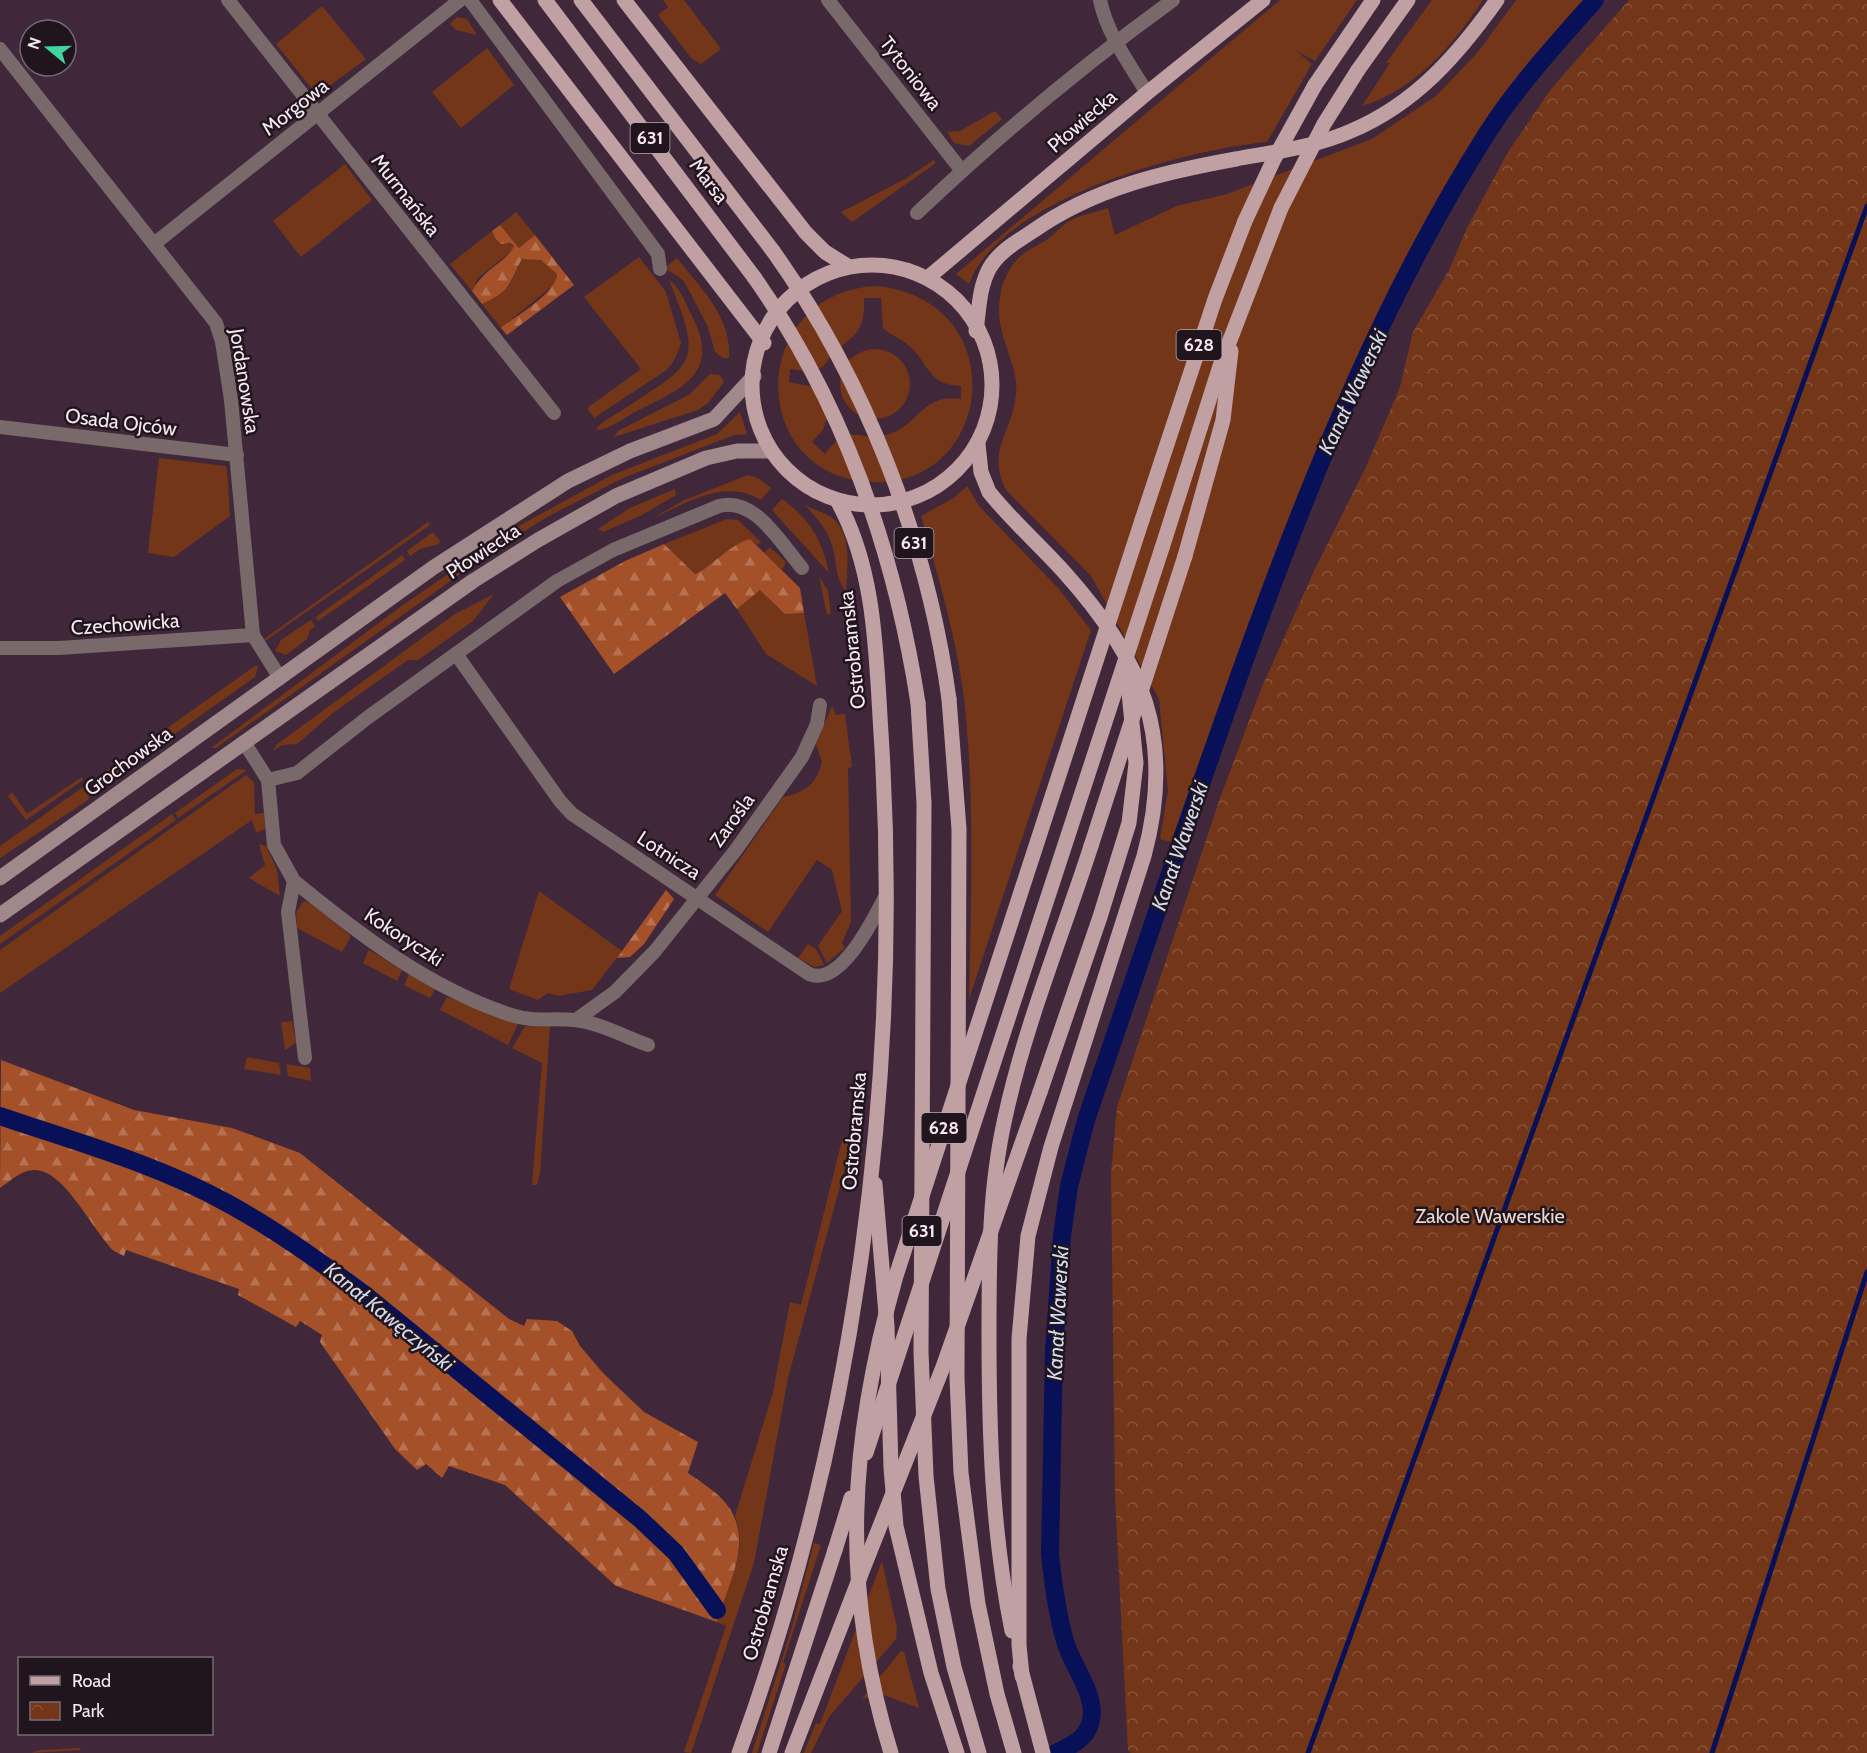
<svg xmlns="http://www.w3.org/2000/svg" width="1867" height="1753" viewBox="0 0 1867 1753" font-family="Cabin,sans-serif">
	<style>
		.grass { fill: #733619; fill-rule: evenodd }
		.forest { fill: url(#forest-firs) }
		.park { fill: url(#park-crowns) }
		.lines { fill: none; stroke-linecap: round; stroke-linejoin: round }
		.stream { stroke: #081157; stroke-width: 5 }
		.canal { stroke: #081157; stroke-width: 18 }
		.street { stroke: #79696b; stroke-width: 14 }
		.secondary { stroke: #a1888b; stroke-width: 15 }
		.primary { stroke: #c0a0a3; stroke-width: 15 }
		.primary-bridge { stroke: #c0a0a3; stroke-width: 15 }
		.labels { text-anchor: middle; stroke-width: 5; stroke-linejoin: round; paint-order: stroke }
		.shield { fill: #20151d; stroke: #b7a9b3; stroke-width: 1.5 }
		.shield-label { font-size: 18px; font-weight: bold; fill: #f8e8f3 }
		.street-label { font-size: 20px; fill: #f8e8f3; stroke: #20151d }
		.park-label { font-size: 20px; fill: #eed6cb; stroke: #20151d }
		.water-label { font-size: 21px; font-style: italic; fill: #d3dbf1; stroke: #20151d }
	</style>
	<defs>
		<pattern id="forest-firs" width="22" height="20" patternUnits="userSpaceOnUse" patternTransform="scale(1.5)"><rect width="22" height="20" fill="#a45028"/><path d="M5 1l3.5 6h-7zM16 11l3.5 6h-7z" fill="#b67252"/></pattern>
		<pattern id="park-crowns" width="20" height="18" patternUnits="userSpaceOnUse" patternTransform="scale(1.5)"><rect width="20" height="18" fill="#733619"/><path d="M2 6a3 3 0 1 1 6 0M12 15a3 3 0 1 1 6 0" fill="none" stroke="#88533b"/></pattern>
	</defs>
	<rect width="100%" height="100%" fill="#40283a"/>
	<g class="grass">
		<polygon points="663,0 684,0 721,49 701,64 692,59 658,15 668,7"/>
		<path d="M1280 0H1357L1315 61 1295 50 1312 64 1267 142C1187 149 998 200 969 284L956 274Z"/>
		<path d="M1432 0H1483C1454 44 1415 90 1362 106L1390 63H1386Z"/>
		<path d="M1516 0H1590L1504 101 1407 257 1376 317 1247 627 1171 842 1160 839 1168 791 1159 699 1091 576 1006 490C986 450 1012 434 1016 394 1018 369 1006 352 1001 328 995 301 1002 271 1024 253 1031 248 1041 244 1048 239 1055 234 1061 226 1069 221 1080 215 1096 212 1108 208L1115 235 1177 206 1227 194 1372 139 1436 96 1478 52Z"/>
		<polygon points="322,6 366,59 317,95 276,44"/>
		<polygon points="457,17 467,19 477,35 456,30 450,24"/>
		<polygon points="487,48 514,85 461,128 432,92"/>
		<polygon points="995,111 1002,119 969,146 954,143 947,132 960,131"/>
		<polygon points="934,160 936,163 852,222 841,212 905,179"/>
		<polygon points="345,164 372,200 301,257 273,221"/>
		<polygon points="516,212 535,235 519,248 500,225"/>
		<polygon points="492,231 495,238 514,246 513,250 478,278 472,291 450,264"/>
		<path d="M639 257 666 292 681 343C677 355 674 363 665 371L594 418 587 408 641 369 584 297Z"/>
		<path d="M533 258C543 260 550 266 557 274L555 284 501 328 482 304C512 291 508 285 522 259Z"/>
		<path d="M677 258C701 289 732 317 729 358H723L715 352 708 327 684 281 665 268Z"/>
		<path d="M669 280C680 287 685 302 691 314 722 372 684 388 637 411 625 417 609 430 596 430 600 422 613 416 621 411 695 362 704 366 669 280Z"/>
		<path d="M877 286C1016 301 994 489 871 482 745 475 748 292 877 286ZM864 298H881L883 328C890 335 900 338 907 344 929 361 926 385 961 386V399C924 393 919 423 892 433 858 445 852 419 825 454L812 442 823 430 828 415 814 387 789 382 790 369 807 371 823 367C844 334 866 344 864 298Z"/>
		<circle cx="875" cy="384" r="35"/>
		<polygon points="710,374 720,375 724,382 708,403 698,410 614,437 618,431 690,394"/>
		<polygon points="740,412 747,434 734,435 623,478 549,516 498,547 216,748 211,748 403,605 517,527 612,475 717,434"/>
		<polygon points="159,458 226,466 227,470 230,516 174,557 148,553"/>
		<path d="M748 475 758 478 771 488 761 500C724 478 688 503 653 518L682 501Z"/>
		<path d="M967 486 979 506 1058 588 1091 630 969 999C971 900 975 798 964 698 956 636 938 576 921 516L955 497Z"/>
		<polygon points="675,489 676,495 642,515 603,532 598,529 630,508"/>
		<path d="M782 499C810 519 822 540 829 573L772 510Z"/>
		<path d="M805 505C813 509 824 513 831 517 853 533 847 568 846 591 835 578 837 562 832 545 827 529 816 517 805 505Z"/>
		<polygon points="727,519 738,520 761,542 757,545 750,539 695,574 664,544"/>
		<polygon points="428,522 430,525 265,641 264,639"/>
		<polygon points="433,532 440,541 439,544 420,549 410,556 407,551"/>
		<polygon points="770,547 786,562 782,570 764,553"/>
		<polygon points="402,555 405,560 318,621 316,617"/>
		<polygon points="819,576 828,591 831,614 827,615"/>
		<path d="M760 590C780 603 777 615 804 613L817 686 766 654 737 609Z"/>
		<polygon points="494,594 473,621 418,660 408,660 334,712 297,744 282,745 273,751 276,745 455,614"/>
		<polygon points="311,620 315,626 310,630 307,639 286,655 275,651 281,640"/>
		<polygon points="255,666 258,666 255,677 104,784 96,778"/>
		<path d="M832 706 836 715 845 714 852 767 848 768 851 922 842 943 845 948 827 963 818 946 842 911 832 870 817 860 768 932 715 895 783 797C804 793 817 784 822 762L816 744Z"/>
		<polygon points="237,769 247,770 178,818 175,813"/>
		<polygon points="246,775 254,782 255,814 264,813 265,829 256,833 252,820 0,993 0,950"/>
		<polygon points="82,777 83,780 26,820 8,796 12,792 27,814"/>
		<polygon points="86,785 91,791 88,800 0,858 0,846"/>
		<polygon points="172,814 176,820 0,944 0,936"/>
		<polygon points="259,844 266,846 277,870 280,896 249,878 265,865"/>
		<polygon points="539,891 622,951 592,990 558,996 548,993 538,1000 509,989"/>
		<polygon points="304,901 311,904 350,935 350,938 342,952 297,928 296,912"/>
		<polygon points="808,944 816,949 824,965 814,967 798,958"/>
		<polygon points="369,950 402,970 397,981 363,963"/>
		<polygon points="409,974 435,989 430,998 404,985"/>
		<polygon points="447,997 518,1024 508,1045 440,1010"/>
		<polygon points="292,1021 296,1043 285,1050 281,1022"/>
		<polygon points="525,1026 550,1027 540,1173 537,1185 532,1185 542,1063 512,1048"/>
		<polygon points="247,1057 279,1063 281,1075 244,1069"/>
		<polygon points="286,1064 310,1068 311,1081 288,1076"/>
		<path d="M843 1136 851 1138 850 1149 788 1378 754 1563 691 1753 684 1752 726 1626 717 1622C727 1588 749 1551 735 1516L773 1392 790 1302 801 1305Z"/>
		<polygon points="814,1543 821,1545 783,1663 786,1664 757,1753 752,1753 791,1630"/>
		<polygon points="882,1561 897,1628 896,1639 829,1717 811,1753 804,1753 816,1723 820,1724"/>
		<polygon points="901,1651 904,1652 919,1708 881,1694 862,1699"/>
		<polygon points="80,1748 81,1750 31,1753 40,1750"/>
	</g>
	<g class="forest">
		<path d="M500 225 519 248 535 235 574 285 507 335 501 328 503 326C517 316 557 292 557 274L541 260 522 259C508 284 512 291 482 304L472 291C483 269 508 261 514 246L510 243 501 244 495 238 492 231Z"/>
		<path d="M750 539 800 588 804 613 785 614 760 590 737 609 725 593 614 674 560 597 625 561 664 544 695 574C714 565 729 545 750 539Z"/>
		<polygon points="666,890 674,899 644,944 630,957 617,958"/>
		<path d="M1 1060 134 1110 232 1128 300 1153 509 1319 524 1326 527 1319 557 1321 572 1331 580 1346 603 1373 644 1412 698 1442 688 1473C698 1480 709 1487 718 1495 759 1532 730 1579 717 1622L616 1586 505 1485 449 1466 442 1478 426 1464 417 1470 395 1449 320 1342 322 1335 300 1321 296 1327 238 1295 239 1289 126 1250 124 1256 114 1251C93 1231 63 1167 33 1170 20 1171 10 1181 0 1188Z"/>
	</g>
	<polygon class="park" points="1629,0 1867,0 1867,1753 1131,1753 1128,1750 1115,1497 1111,1173 1117,1107 1220,798 1261,689 1314,571 1366,467 1400,387 1413,332 1449,270 1467,228 1508,152 1551,89"/>
	<g class="lines">
		<g class="stream">
			<polyline points="1308,1753 1867,206"/>
			<polyline points="1712,1753 1867,1272"/>
		</g>
		<g class="canal">
			<path d="M0 1116C76 1142 156 1164 227 1203 275 1229 320 1262 364 1294L640 1519 676 1553 717 1610"/>
			<path d="M1056 1753C1070 1746 1085 1740 1090 1724 1099 1696 1072 1667 1065 1641 1057 1613 1053 1583 1050 1554L1054 1351 1062 1236 1069 1186 1086 1120C1142 957 1196 793 1255 632 1318 460 1388 290 1486 135 1517 86 1557 43 1595 0"/>
		</g>
		<g class="street">
			<polyline points="228,0 554,413"/>
			<polyline points="470,0 658,254 660,269"/>
			<polyline points="828,0 962,171"/>
			<path d="M1100 0C1107 34 1129 63 1147 93"/>
			<polyline points="0,49 216,323 222,342 231,400 253,635 280,678"/>
			<path d="M917 213C997 137 1083 65 1173 0"/>
			<polyline points="154,244 460,0"/>
			<polyline points="0,427 237,455"/>
			<polyline points="0,648 59,648 253,635"/>
			<path d="M456 654 560 801 572 814 809 974C841 988 875 916 886 895"/>
			<path d="M244 742 268 780 274 845 294 881C360 935 429 988 511 1015 532 1022 553 1018 574 1020 598 1022 625 1037 648 1045"/>
			<path d="M268 780 297 773 367 718 557 581 613 550 719 506C755 496 782 545 802 568"/>
			<polyline points="294,881 288,912 305,1058"/>
			<polyline points="576,1020 615,992 655,951 735,851 802,757 817,724 820,705"/>
		</g>
		<g class="secondary">
			<polyline points="0,878 434,567 568,481 630,451 714,419 754,376"/>
			<polyline points="0,915 473,581 538,540 616,496 706,458 737,451 771,451"/>
		</g>
		<g class="primary">
			<polyline points="500,0 764,343"/>
			<polyline points="545,0 754,277"/>
			<polyline points="581,0 773,251"/>
			<polyline points="624,0 806,233 825,252 846,265"/>
			<polyline points="1358,70 1408,0"/>
			<polyline points="1315,85 1373,0"/>
			<circle cx="872" cy="385" r="120"/>
			<polyline points="930,276 1147,93 1263,0"/>
			<path d="M976 331C979 310 979 288 989 269 998 252 1018 241 1033 231 1094 188 1164 172 1236 159 1274 152 1315 147 1351 131 1415 104 1457 56 1497 0"/>
			<path d="M978 444 981 472 989 492C1012 521 1040 545 1064 572 1143 660 1176 738 1144 856L1051 1147 1028 1236 1019 1339V1645L1022 1676"/>
			<polyline points="1142,520 1215,299 1245,221"/>
			<polyline points="1162,548 1220,366 1281,208"/>
			<polyline points="1185,556 1223,420 1231,351"/>
			<polyline points="949,699 959,829 957,1378 961,1473 978,1604 997,1694 1014,1753"/>
			<polyline points="918,703 924,803 921,1352 926,1476 938,1589 954,1667 979,1753"/>
			<polyline points="1040,1092 1100,917 1129,823 1136,763 1127,673"/>
			<polyline points="875,1184 887,1326 891,1468 896,1526 931,1673 957,1753"/>
			<path d="M1012 1631C992 1532 989 1434 989 1334 989 1261 989 1189 1005 1118 1025 1025 1062 936 1091 846"/>
			<polyline points="1020,1666 1043,1753"/>
			<path d="M739 1753C856 1432 903 1073 881 733 876 656 876 571 838 502"/>
			<polyline points="769,1753 835,1550"/>
			<polyline points="792,1753 860,1577"/>
		</g>
		<g class="primary-bridge">
			<polyline points="1281,208 1324,124 1358,70"/>
			<polyline points="1245,221 1274,159 1315,85"/>
			<path d="M773 251C866 382 927 539 949 699"/>
			<path d="M754 277C844 405 894 549 918 703"/>
			<polyline points="1091,846 1185,556"/>
			<polyline points="866,1453 1162,548"/>
			<polyline points="835,1550 851,1498"/>
			<polyline points="861,1574 943,1367 1040,1092"/>
			<path d="M891 1753C840 1587 849 1441 896 1276L1142 520"/>
		</g>
	</g>
	<g class="labels">
		<g class="shield">
			<rect x="630.5" y="123" width="39" height="30" rx="4.5"/>
			<rect x="1176.5" y="330" width="45" height="30" rx="4.5"/>
			<rect x="894.5" y="528" width="39" height="30" rx="4.5"/>
			<rect x="921.5" y="1113" width="45" height="30" rx="4.5"/>
			<rect x="902.5" y="1216" width="39" height="30" rx="4.5"/>
		</g>
		<g class="shield-label">
			<text x="650" y="144">631</text>
			<text x="1199" y="351">628</text>
			<text x="914" y="549">631</text>
			<text x="944" y="1134">628</text>
			<text x="922" y="1237">631</text>
		</g>
		<g class="street-label">
			<text transform="translate(911 73) rotate(52)" y="7">Tytoniowa</text>
			<text transform="translate(295 107) rotate(-38)" y="7">Morgowa</text>
			<text transform="translate(1082 121) rotate(-41)" y="7">Płowiecka</text>
			<text transform="translate(709 181) rotate(53)" y="7">Marsa</text>
			<text transform="translate(406 195) rotate(52)" y="7">Murmańska</text>
			<text transform="translate(245 381) rotate(81)" y="7">Jordanowska</text>
			<text transform="translate(121 422) rotate(7)" y="7">Osada Ojców</text>
			<text transform="translate(483 551) rotate(-33)" y="7">Płowiecka</text>
			<text transform="translate(125 624) rotate(-4)" y="7">Czechowicka</text>
			<text transform="translate(852 650) rotate(-96)" y="7">Ostrobramska</text>
			<text transform="translate(128 761) rotate(-36)" y="7">Grochowska</text>
			<text transform="translate(732 820) rotate(-54)" y="7">Zarośla</text>
			<text transform="translate(669 855) rotate(33)" y="7">Lotnicza</text>
			<text transform="translate(404 937) rotate(33)" y="7">Kokoryczki</text>
			<text transform="translate(854 1131) rotate(-85)" y="7">Ostrobramska</text>
			<text transform="translate(765 1603) rotate(-74)" y="7">Ostrobramska</text>
		</g>
		<g class="park-label">
			<text x="1490" y="1223">Zakole Wawerskie</text>
		</g>
		<g class="water-label">
			<text transform="translate(1353 392) rotate(-65)" y="7">Kanał Wawerski</text>
			<text transform="translate(1180 846) rotate(-71)" y="7">Kanał Wawerski</text>
			<text transform="translate(1058 1313) rotate(-87)" y="7">Kanał Wawerski</text>
			<text transform="translate(389 1317) rotate(39)" y="7">Kanał Kawęczyński</text>
		</g>
	</g>
	<rect x="18" y="1657" width="195" height="78" fill="#20151d" stroke="#766973" stroke-width="1.5"/>
	<rect x="30" y="1676" width="30" height="9" fill="#c0a0a3" stroke="#766973" stroke-width="1.5"/>
	<text x="72" y="1687" font-size="18" fill="#f8e8f3">Road</text>
	<rect x="30" y="1702" width="30" height="18" fill="url(#park-crowns)" stroke="#766973" stroke-width="1.5"/>
	<text x="72" y="1717" font-size="18" fill="#f8e8f3">Park</text>
	<g transform="translate(48 48) rotate(289)"><circle r="28" fill="#20151d" stroke="#766973" stroke-width="1.5"/>
	<path d="M0-4.5L10 22L0 15L-10 22Z" fill="#41d4a1"/>
	<text y="-9" font-size="16" font-weight="bold" text-anchor="middle" fill="#f8e8f3">N</text>
	</g>
</svg>
